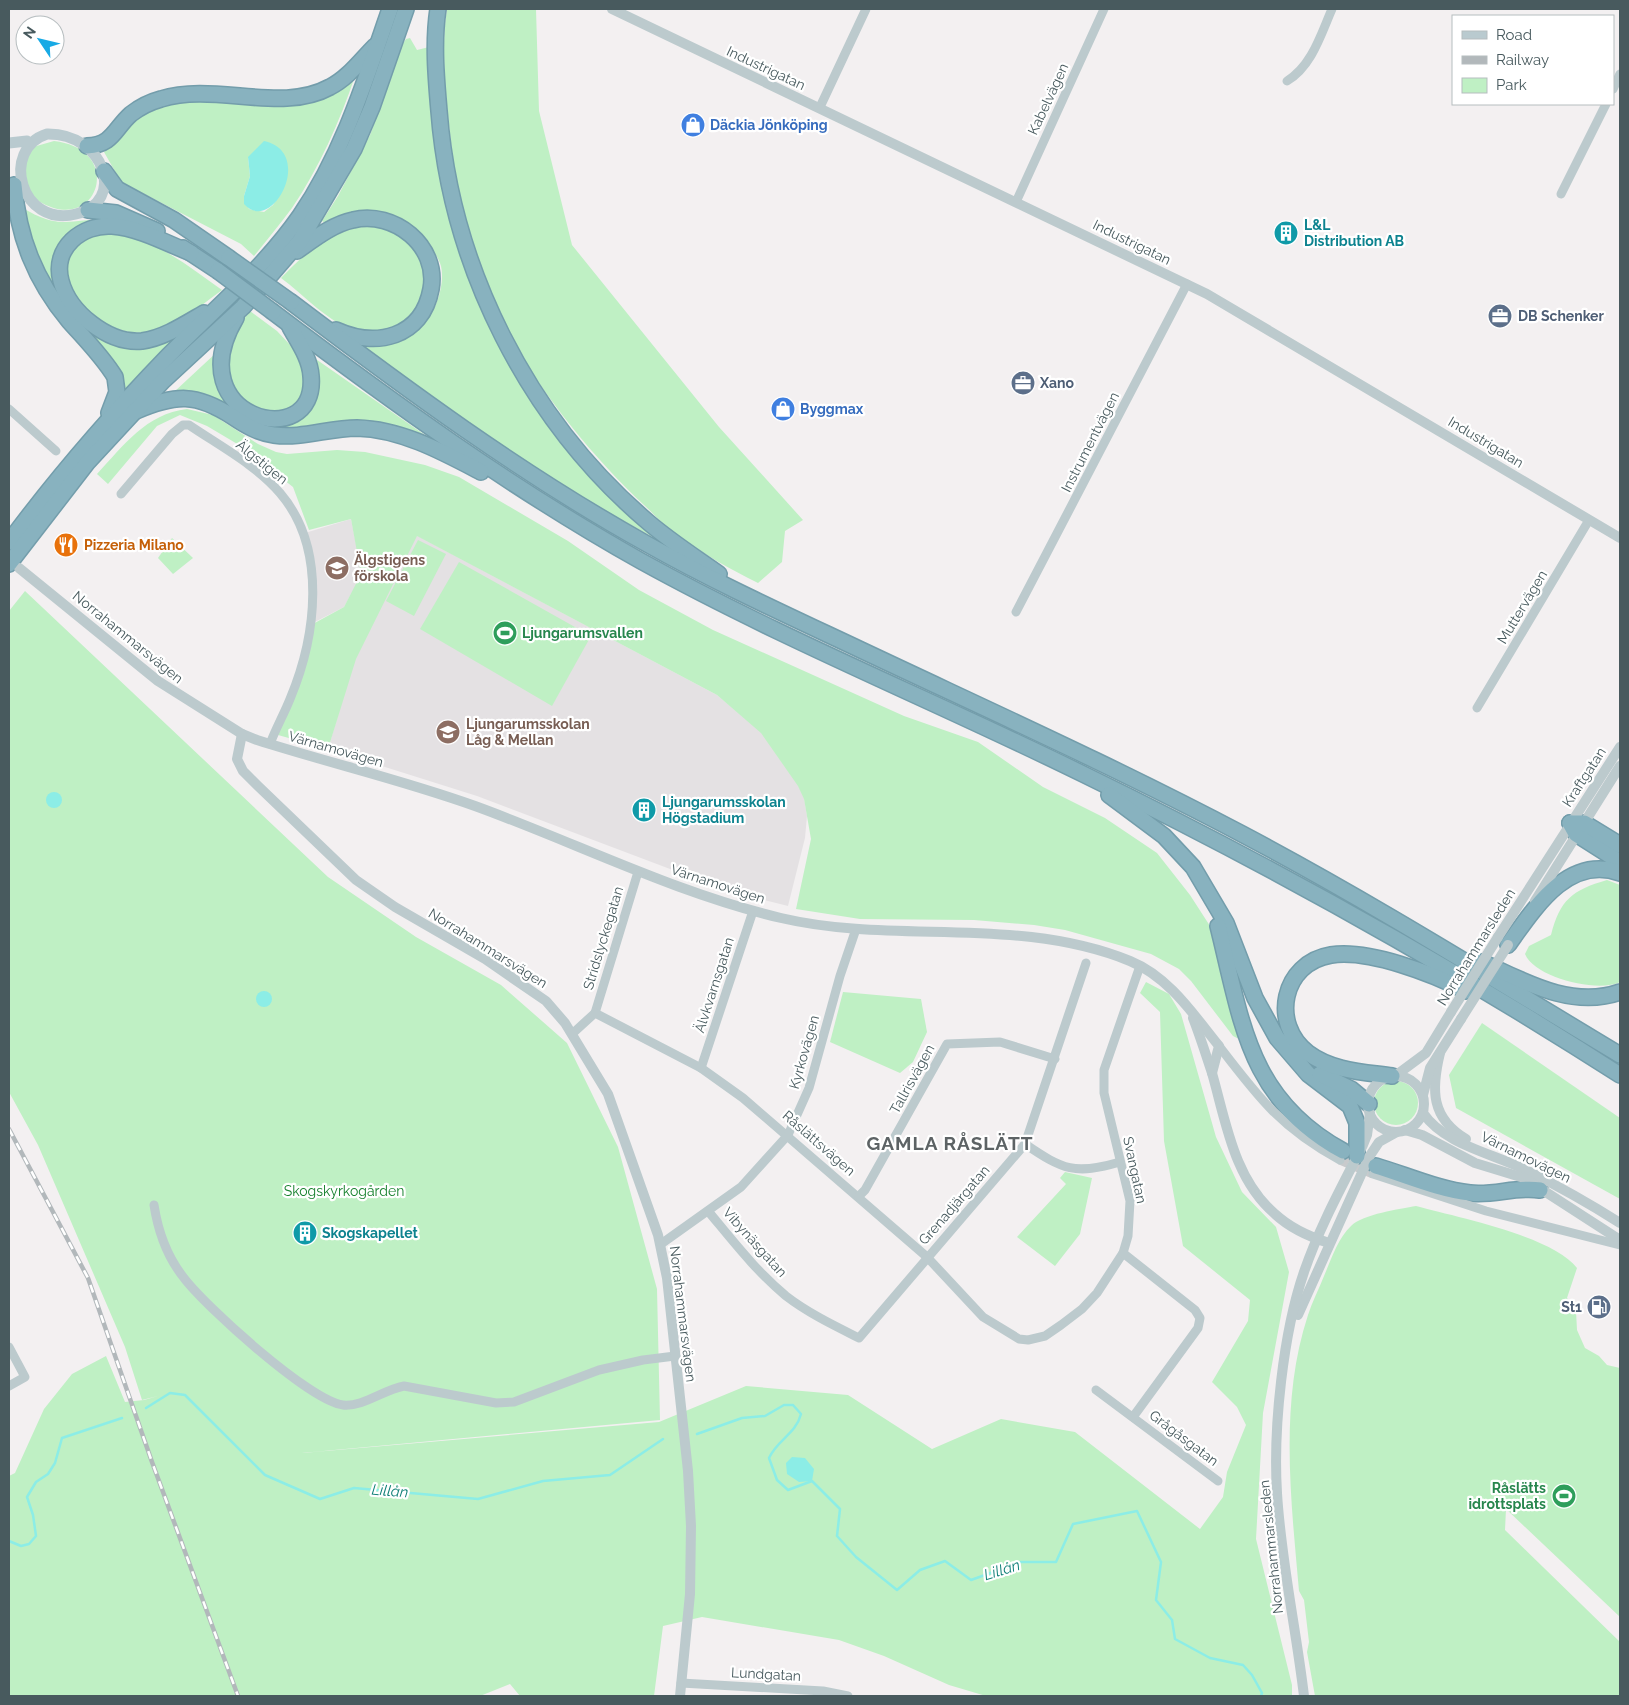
<svg xmlns="http://www.w3.org/2000/svg" width="1629" height="1705" viewBox="0 0 1629 1705" font-family="Raleway,sans-serif">
	<style>
		.education { fill: #e4e1e3 }
		.green { fill: #bff0c4; fill-rule: evenodd }
		.water { fill: #8cede6 }
		.lines { fill: none; stroke-linecap: round; stroke-linejoin: round }
		.stream { stroke: #8cede6; stroke-width: 2.5 }
		.minor-tunnel { stroke: #c8cacc; stroke-width: 9; stroke-dasharray: 9 4.5; stroke-linecap: butt }
		.motorway-casing { stroke: #739dab; stroke-width: 18 }
		.minor { stroke: #bccacd; stroke-width: 9 }
		.tertiary { stroke: #bccacd; stroke-width: 10 }
		.secondary { stroke: #b9cacf; stroke-width: 11 }
		.motorway { stroke: #88b2bf; stroke-width: 15 }
		.rail-casing { stroke: #b2b8bb; stroke-width: 4.5 }
		.rail { stroke: #fff; stroke-width: 2.5; stroke-dasharray: 8; stroke-linecap: butt }
		.motorway-bridge-casing { stroke: #739dab; stroke-width: 18; stroke-linecap: butt }
		.tertiary-bridge { stroke: #bccacd; stroke-width: 10 }
		.motorway-bridge { stroke: #88b2bf; stroke-width: 15 }
		.labels { text-anchor: middle; stroke-width: 4.5; stroke-linejoin: round; paint-order: stroke }
		.street-label { font-size: 14px; fill: #485a5e; stroke: #fff }
		.shop-label { font-size: 14px; font-weight: bold; fill: #366cbe; stroke: #fff; text-anchor: start }
		.culture-label { font-size: 14px; font-weight: bold; fill: #0d838f; stroke: #fff; text-anchor: start }
		.service-label { font-size: 14px; font-weight: bold; fill: #4e5e75; stroke: #fff; text-anchor: start }
		.food-label { font-size: 14px; font-weight: bold; fill: #c56008; stroke: #fff; text-anchor: start }
		.education-label { font-size: 14px; font-weight: bold; fill: #785e54; stroke: #fff; text-anchor: start }
		.leisure-label { font-size: 14px; font-weight: bold; fill: #27864d; stroke: #fff; text-anchor: start }
		.park-label { font-size: 14px; fill: #17812e; stroke: #fff }
		.water-label { font-size: 15px; font-style: italic; fill: #0d7e76; stroke: #fff }
		.district-label { font-size: 19px; font-weight: bold; letter-spacing: 1px; fill: #5d6365; stroke: #fff }
	</style>
	<rect width="100%" height="100%" fill="#f3f0f1"/>
	<g class="education">
		<polygon points="351,519 362,574 344,607 311,624 305,533"/>
		<polygon points="416,535 717,695 761,732 798,785 804,798 807,816 805,838 788,906 736,893 678,872 477,796 328,749 354,661 388,588"/>
	</g>
	<g class="green">
		<path d="M447 9H536L539 111 572 245 719 427 803 520 785 531 782 562 758 583C730 569 703 554 677 535 665 527 655 515 644 505 587 452 526 375 493 304 468 248 455 185 449 125 445 87 441 47 447 9Z"/>
		<path d="M410 38 417 50 429 47 438 160 522 381 673 548C643 531 613 516 583 498 507 452 434 399 362 346 368 343 374 346 380 345 395 343 412 331 424 322 437 311 445 283 441 266 436 248 409 221 392 215 369 208 347 218 325 223L322 221 338 196 370 135 402 45 406 39Z"/>
		<path d="M355 76C340 121 319 168 292 208 280 224 267 240 254 256L241 244 121 182 104 152 134 121 158 106 198 99 275 103ZM248 157 283 190 273 205 264 212 249 209 244 196 250 176Z"/>
		<path d="M54 141C125 149 99 234 42 203 35 200 29 193 24 188V154L33 147Z"/>
		<path d="M21 207C61 231 68 219 109 219L89 223 55 271 102 338 182 332 124 393 121 377 43 278Z"/>
		<path d="M357 227C369 227 384 225 395 231 451 263 421 348 356 331 330 324 303 294 281 278 303 255 326 235 357 227Z"/>
		<path d="M107 233C151 235 188 266 222 290 201 305 177 328 150 332 85 343 26 246 107 233Z"/>
		<path d="M250 311 277 331 294 349 304 363 305 392 287 413 252 410C219 371 217 352 250 311Z"/>
		<path d="M217 352 247 419C281 432 287 421 314 402 318 384 317 373 310 355L445 449 401 433H281L174 392Z"/>
		<path d="M187 409 213 415 258 444 276 452 287 454 337 450 365 452 425 465 459 477 568 541 639 590 713 630 904 716 978 742 1043 787 1105 818 1157 853 1190 895 1210 926 1239 1039 1233 1036 1191 981 1179 969 1151 954 1065 930 1034 925 974 920 860 919 796 909 811 839 804 799 798 786 761 733 717 695 417 536 356 659 328 749 278 735 311 625 344 607 361 574 351 519 309 530 293 487 239 445 207 426 180 415 157 426 108 484 97 474C124 445 146 414 187 409Z"/>
		<polygon points="172,538 193,558 173,574 158,558"/>
		<polygon points="418,540 446,554 414,616 386,601"/>
		<polygon points="459,562 591,636 552,706 420,629"/>
		<polygon points="25,591 328,877 416,937 501,985 567,1043 618,1147 657,1289 660,1420 302,1453 659,1422 746,1386 848,1395 932,1449 1001,1419 1075,1432 1200,1529 1223,1497 1227,1472 1246,1425 1237,1407 1212,1382 1248,1321 1250,1300 1183,1246 1164,1141 1160,1012 1140,993 1146,982 1169,994 1181,1014 1216,1137 1242,1192 1276,1227 1289,1272 1263,1413 1256,1539 1292,1685 1292,1696 986,1696 949,1685 884,1656 839,1640 702,1617 663,1626 654,1696 520,1696 510,1684 480,1696 9,1696 9,1476 15,1473 44,1409 72,1374 106,1356 125,1402 144,1400 158,1396 142,1400 125,1347 38,1145 9,1092 9,611"/>
		<path d="M1607 880 1620 885V982C1598 993 1535 978 1525 954L1529 946 1551 935C1560 900 1572 890 1607 880Z"/>
		<polygon points="843,992 921,999 927,1032 913,1062 900,1073 830,1042"/>
		<polygon points="1482,1023 1620,1118 1620,1199 1456,1108 1449,1075"/>
		<circle cx="1396" cy="1103" r="22"/>
		<polygon points="1065,1172 1092,1178 1080,1234 1055,1266 1017,1237 1066,1184 1060,1178"/>
		<path d="M1416 1206C1456 1217 1553 1236 1577 1268L1567 1298 1576 1311 1577 1330 1585 1348 1599 1356 1607 1365 1620 1368V1617L1506 1509 1505 1530 1620 1642V1696H1315L1307 1652 1309 1642 1304 1600 1299 1591C1291 1500 1279 1403 1308 1315 1312 1302 1319 1289 1324 1276 1331 1260 1338 1238 1351 1226 1363 1214 1400 1209 1416 1206Z"/>
	</g>
	<g class="water">
		<path d="M264 141C316 152 272 236 244 204V196L250 176 248 157Z"/>
		<circle cx="54" cy="800" r="8"/>
		<circle cx="264" cy="999" r="8"/>
		<polygon points="792,1457 805,1458 814,1469 812,1481 799,1482 787,1474 786,1463"/>
	</g>
	<g class="lines">
		<g class="stream">
			<polyline points="146,1408 170,1393 185,1395 265,1475 320,1499 354,1488 478,1499 543,1481 610,1475 663,1439"/>
			<path d="M697 1434 742 1418 765 1416 784 1405H793L801 1414C796 1434 777 1440 769 1458L777 1480 788 1490 812 1481 840 1509 837 1536 856 1557 897 1590 920 1570 945 1561 971 1580 1021 1562H1056L1073 1524 1137 1511 1161 1562 1156 1600 1172 1620 1175 1639 1210 1658 1243 1665 1252 1675 1262 1693 1261 1696"/>
			<polyline points="9,1541 21,1546 29,1544 36,1536 33,1515 27,1497 36,1482 48,1474 55,1463 62,1438 122,1418"/>
		</g>
		<polyline class="minor-tunnel" points="1340,1160 1373,1174"/>
		<defs>
			<g id="motorway">
				<path d="M438 9C433 42 436 77 439 111 451 267 528 420 648 522 670 541 695 557 719 574"/>
				<path d="M87 146C113 145 114 129 131 114 140 107 150 102 161 99 215 82 281 114 330 87 348 78 361 60 375 46"/>
				<polyline points="104,171 117,189 174,220 229,258"/>
				<path d="M14 185C18 237 35 280 69 321 85 339 103 357 115 377L117 392 109 413"/>
				<polyline points="88,210 116,213 157,231"/>
				<polyline points="183,248 218,271"/>
				<path d="M297 251C314 239 333 224 353 220 394 210 439 246 431 289 422 338 376 348 336 330"/>
				<path d="M191 253C166 243 139 228 112 226 82 224 52 248 61 281 69 312 108 344 142 341 164 338 185 324 204 313"/>
				<path d="M291 302C406 389 521 474 647 544 716 583 789 616 861 650 988 710 1117 768 1242 834 1371 902 1495 980 1620 1055"/>
				<path d="M273 312C392 402 511 488 641 561 784 640 937 702 1083 774 1268 864 1447 964 1620 1075"/>
				<path d="M236 318C176 419 318 455 311 376 310 358 298 342 290 327"/>
				<path d="M136 411C176 394 196 393 233 417 245 425 258 433 274 435 301 439 329 428 357 428 401 429 443 452 481 472"/>
				<path d="M9 542C58 476 111 415 168 356 213 310 263 269 300 216 343 153 365 81 390 9"/>
				<polyline points="9,564 87,463 163,381 243,307 300,241 354,149 372,107 406,9"/>
				<polyline points="1109,795 1164,836 1193,867 1226,923 1255,998 1277,1038 1308,1074 1350,1106 1357,1123 1357,1156"/>
				<polyline points="1570,823 1576,834 1620,862"/>
				<polyline points="1570,823 1584,823 1620,845"/>
				<path d="M1218 926C1242 1022 1248 1099 1343 1151"/>
				<path d="M1508 945C1534 909 1568 854 1620 873"/>
				<path d="M1482 962C1525 982 1572 1009 1620 992"/>
				<polyline points="1320,1074 1351,1089 1369,1104"/>
				<path d="M1392 1076C1363 1072 1332 1071 1308 1053 1270 1024 1282 963 1331 955 1369 949 1433 974 1466 991"/>
				<path d="M1376 1166C1406 1175 1440 1190 1470 1193 1494 1196 1516 1186 1540 1190"/>
			</g>
		</defs>
		<use href="#motorway" class="motorway-casing"/>
		<g class="minor">
			<path d="M1287 81C1312 66 1321 34 1332 9"/>
			<polyline points="1613,89 1620,74"/>
			<polyline points="820,107 866,9"/>
			<polyline points="1561,194 1606,104"/>
			<polyline points="1016,202 1104,9"/>
			<polyline points="9,409 56,451"/>
			<path d="M121 494 172 434 183 425H189C220 446 256 465 280 493 328 549 316 637 290 699 284 714 276 728 270 744"/>
			<polyline points="1016,612 1187,284"/>
			<polyline points="1477,708 1589,520"/>
			<polyline points="595,1013 638,872"/>
			<polyline points="572,1034 595,1013 701,1068 743,1098 927,1257 983,1317 1019,1339 1028,1340 1045,1336 1061,1325 1082,1309 1097,1293 1123,1253 1128,1236 1130,1201 1104,1093 1104,1070 1140,966"/>
			<path d="M1219 1046C1258 1097 1281 1128 1340 1160"/>
			<polyline points="701,1068 753,911"/>
			<path d="M1025 1144C1063 1170 1075 1175 1120 1162"/>
			<polyline points="1373,1174 1486,1211 1620,1245"/>
			<polyline points="859,1196 865,1190 947,1044 1000,1042 1055,1059"/>
			<path d="M154 1205C158 1231 168 1258 184 1278 206 1307 310 1401 343 1405 363 1407 383 1390 404 1386L496 1403 514 1402 599 1370 643 1360 675 1356"/>
			<path d="M708 1211C733 1241 756 1271 786 1296 808 1313 835 1326 859 1338L1025 1144 1086 963"/>
			<polyline points="661,1244 741,1187 788,1135 809,1088 840,976 856,929"/>
			<polyline points="1123,1253 1195,1310 1200,1318 1198,1328 1133,1417"/>
			<polyline points="9,1347 25,1377 9,1386"/>
			<polyline points="1096,1390 1218,1481"/>
			<polyline points="681,1683 823,1691 848,1696"/>
		</g>
		<g class="tertiary">
			<polyline points="612,9 1207,294 1620,538"/>
			<path d="M19 568 158 681 242 734 257 740C329 763 403 780 475 806 577 843 675 893 781 918 896 945 1017 915 1130 961 1169 977 1193 1014 1219 1046L1212 1073"/>
			<polyline points="242,734 237,759 243,771 258,786 356,880 395,907 485,959 546,1001 565,1023 608,1094 658,1235 667,1278 688,1471 691,1526 690,1594 680,1696"/>
			<polyline points="1535,901 1620,766"/>
			<polyline points="1498,937 1620,747"/>
			<path d="M1193 1018C1200 1036 1206 1055 1212 1073 1226 1122 1234 1179 1275 1214 1290 1228 1310 1237 1329 1243"/>
			<path d="M1440 1053C1431 1090 1431 1118 1466 1139"/>
			<polyline points="1395,1076 1426,1053 1451,1012"/>
			<circle cx="1396" cy="1104" r="28"/>
			<polyline points="1423,1095 1430,1068 1461,1019"/>
			<path d="M1423 1113C1445 1145 1492 1153 1526 1170 1558 1186 1590 1204 1620 1223"/>
			<polyline points="1405,1130 1422,1135 1475,1163 1524,1178 1620,1240"/>
			<polyline points="1298,1315 1369,1157 1379,1142 1397,1132"/>
			<path d="M1304 1696C1296 1628 1281 1561 1277 1493 1273 1428 1283 1333 1304 1272 1319 1228 1342 1186 1363 1145L1367 1135 1370 1113"/>
		</g>
		<g class="secondary">
			<path d="M47 134C105 133 127 202 76 214 20 228 0 149 47 134Z"/>
			<polyline points="9,143 27,141"/>
		</g>
		<use href="#motorway" class="motorway"/>
		<defs>
			<polyline id="rail" points="9,1129 88,1278 152,1462 238,1696"/>
		</defs>
		<use href="#rail" class="rail-casing"/>
		<use href="#rail" class="rail"/>
		<defs>
			<g id="motorway-bridge">
				<polyline points="229,258 291,302"/>
				<polyline points="218,271 273,312"/>
			</g>
		</defs>
		<use href="#motorway-bridge" class="motorway-bridge-casing"/>
		<g class="tertiary-bridge">
			<polyline points="1451,1012 1498,937"/>
			<polyline points="1461,1019 1508,945"/>
		</g>
		<use href="#motorway-bridge" class="motorway-bridge"/>
	</g>
	<defs>
		<symbol id="shop-disc" viewBox="-11 -11 22 22"><circle r="9.5" fill="#3f7fe0" stroke="#fff"/><path d="M-5-2.5h2.3a2.7 3.5 0 0 1 5.4 0H5L5.5 6h-11ZM-1.5-2.5h3a1.5 2.3 0 0 0-3 0Z" fill="#fff"/></symbol>
		<symbol id="building-disc" viewBox="-11 -11 22 22"><circle r="9.5" fill="#0f9aa8" stroke="#fff"/><path d="M-4-6H4V6H1V3H-1V6H-4ZM-2.5-4.3h1.7v1.8h-1.7ZM.8-4.3h1.7v1.8H.8ZM-2.5-1h1.7V.8h-1.7ZM.8-1h1.7V.8H.8Z" fill="#fff"/></symbol>
		<symbol id="office-disc" viewBox="-11 -11 22 22"><circle r="9.5" fill="#5c6f8a" stroke="#fff"/><path d="M-6-3h4V-5.5h4V-3h4V5H-6ZM-1-4.5V-3h2v-1.5ZM-6 0V1H6V0Z" fill="#fff"/></symbol>
		<symbol id="restaurant-disc" viewBox="-11 -11 22 22"><circle r="9.5" fill="#e8710a" stroke="#fff"/><path d="M-5-6h1v4h1v-4h1v4h1v-4h1v5L-1.5 .5V6h-2V.5L-5-1ZM5-6V6H3V1.5H1.5Q1.5-4 5-6Z" fill="#fff"/></symbol>
		<symbol id="school-disc" viewBox="-11 -11 22 22"><circle r="9.5" fill="#8d6e63" stroke="#fff"/><path d="M0-5L7-2L0 1L-7-2ZM-4 1L0 2.5L4 1V4Q0 6-4 4Z" fill="#fff"/></symbol>
		<symbol id="stadium-disc" viewBox="-11 -11 22 22"><circle r="9.5" fill="#2e9e5b" stroke="#fff"/><path d="M0-5a6.5 5 0 1 0 0 10a6.5 5 0 1 0 0-10ZM-3.5-1.8h7v3.6h-7Z" fill="#fff"/></symbol>
		<symbol id="fuel-disc" viewBox="-11 -11 22 22"><circle r="9.5" fill="#5c6f8a" stroke="#fff"/><path d="M-5.5-6h7V0h2V4h1.3V-2.5L3-4.5l.8-.8L6-3V5H2.5V1h-1V6h-7ZM-4.2-4.7v3.2H.2V-4.7Z" fill="#fff"/></symbol>
	</defs>
	<g fill-rule="evenodd">
		<use href="#shop-disc" x="679" y="111" width="28" height="28"/>
		<use href="#building-disc" x="1272" y="219" width="28" height="28"/>
		<use href="#office-disc" x="1486" y="302" width="28" height="28"/>
		<use href="#office-disc" x="1009" y="369" width="28" height="28"/>
		<use href="#shop-disc" x="769" y="395" width="28" height="28"/>
		<use href="#restaurant-disc" x="52" y="531" width="28" height="28"/>
		<use href="#school-disc" x="323" y="554" width="28" height="28"/>
		<use href="#stadium-disc" x="491" y="619" width="28" height="28"/>
		<use href="#school-disc" x="434" y="718" width="28" height="28"/>
		<use href="#building-disc" x="630" y="796" width="28" height="28"/>
		<use href="#building-disc" x="291" y="1219" width="28" height="28"/>
		<use href="#fuel-disc" x="1585" y="1293" width="28" height="28"/>
		<use href="#stadium-disc" x="1550" y="1482" width="28" height="28"/>
	</g>
	<g class="labels">
		<g class="street-label">
			<text transform="translate(766 68) rotate(25)" y="5">Industrigatan</text>
			<text transform="translate(1048 99) rotate(-65)" y="5">Kabelvägen</text>
			<text transform="translate(1132 242) rotate(26)" y="5">Industrigatan</text>
			<text transform="translate(1090 442) rotate(-63)" y="5">Instrumentvägen</text>
			<text transform="translate(1486 442) rotate(31)" y="5">Industrigatan</text>
			<text transform="translate(262 462) rotate(39)" y="5">Älgstigen</text>
			<text transform="translate(1522 607) rotate(-59)" y="5">Muttervägen</text>
			<text transform="translate(128 637) rotate(39)" y="5">Norrahammarsvägen</text>
			<text transform="translate(336 749) rotate(16)" y="5">Värnamovägen</text>
			<text transform="translate(1584 777) rotate(-57)" y="5">Kraftgatan</text>
			<text transform="translate(718 884) rotate(18)" y="5">Värnamovägen</text>
			<text transform="translate(603 938) rotate(-73)" y="5">Stridslyckegatan</text>
			<text transform="translate(1476 947) rotate(-58)" y="5">Norrahammarsleden</text>
			<text transform="translate(488 948) rotate(32)" y="5">Norrahammarsvägen</text>
			<text transform="translate(714 985) rotate(-72)" y="5">Älvkvarnsgatan</text>
			<text transform="translate(804 1052) rotate(-74)" y="5">Kyrkovägen</text>
			<text transform="translate(912 1079) rotate(-61)" y="5">Tallrisvägen</text>
			<text transform="translate(819 1143) rotate(41)" y="5">Råslättsvägen</text>
			<text transform="translate(1526 1157) rotate(26)" y="5">Värnamovägen</text>
			<text transform="translate(1135 1170) rotate(78)" y="5">Svangatan</text>
			<text transform="translate(954 1205) rotate(-49)" y="5">Grenadjärgatan</text>
			<text transform="translate(755 1242) rotate(48)" y="5">Vibynäsgatan</text>
			<text transform="translate(683 1314) rotate(83)" y="5">Norrahammarsvägen</text>
			<text transform="translate(1184 1438) rotate(37)" y="5">Grågåsgatan</text>
			<text transform="translate(1271 1547) rotate(-96)" y="5">Norrahammarsleden</text>
			<text transform="translate(766 1674) rotate(3)" y="5">Lundgatan</text>
		</g>
		<g class="shop-label">
			<text x="710" y="130">Däckia Jönköping</text>
			<text x="800" y="414">Byggmax</text>
		</g>
		<g class="culture-label">
			<text x="1304" y="230">L&amp;L<tspan x="1304" dy="16">Distribution AB</tspan></text>
			<text x="662" y="807">Ljungarumsskolan<tspan x="662" dy="16">Högstadium</tspan></text>
			<text x="322" y="1238">Skogskapellet</text>
		</g>
		<g class="service-label">
			<text x="1518" y="321">DB Schenker</text>
			<text x="1040" y="388">Xano</text>
			<text x="1582" y="1312" text-anchor="end">St1</text>
		</g>
		<g class="food-label">
			<text x="84" y="550">Pizzeria Milano</text>
		</g>
		<g class="education-label">
			<text x="354" y="565">Älgstigens<tspan x="354" dy="16">förskola</tspan></text>
			<text x="466" y="729">Ljungarumsskolan<tspan x="466" dy="16">Låg &amp; Mellan</tspan></text>
		</g>
		<g class="leisure-label">
			<text x="522" y="638">Ljungarumsvallen</text>
			<text x="1546" y="1493" text-anchor="end">Råslätts<tspan x="1546" dy="16">idrottsplats</tspan></text>
		</g>
		<g class="park-label">
			<text x="344" y="1196">Skogskyrkogården</text>
		</g>
		<g class="water-label">
			<text transform="translate(390 1491) rotate(5)" y="5">Lillån</text>
			<text transform="translate(1002 1570) rotate(-17)" y="5">Lillån</text>
		</g>
		<g class="district-label">
			<text x="950" y="1150">GAMLA RÅSLÄTT</text>
		</g>
	</g>
	<rect width="1629" height="1705" fill="none" stroke="#485a5e" stroke-width="20"/>
	<rect x="1452" y="15" width="162" height="90" fill="#ffffff" stroke="#b6bdbf"/>
	<rect x="1462" y="31" width="25" height="8" fill="#b9cacf" stroke="#b6bdbf"/>
	<text x="1496" y="40" font-size="15" fill="#485a5e">Road</text>
	<rect x="1462" y="56" width="25" height="8" fill="#b2b8bb" stroke="#b6bdbf"/>
	<text x="1496" y="65" font-size="15" fill="#485a5e">Railway</text>
	<rect x="1462" y="78" width="25" height="15" fill="#bff0c4" stroke="#b6bdbf"/>
	<text x="1496" y="90" font-size="15" fill="#485a5e">Park</text>
	<g transform="translate(40 40) rotate(305)"><circle r="24" fill="#ffffff" stroke="#b6bdbf"/>
	<path d="M0-4L9 19L0 12L-9 19Z" fill="#18aae5"/>
	<text y="-8" font-size="14" font-weight="bold" text-anchor="middle" fill="#485a5e">N</text>
	</g>
</svg>
